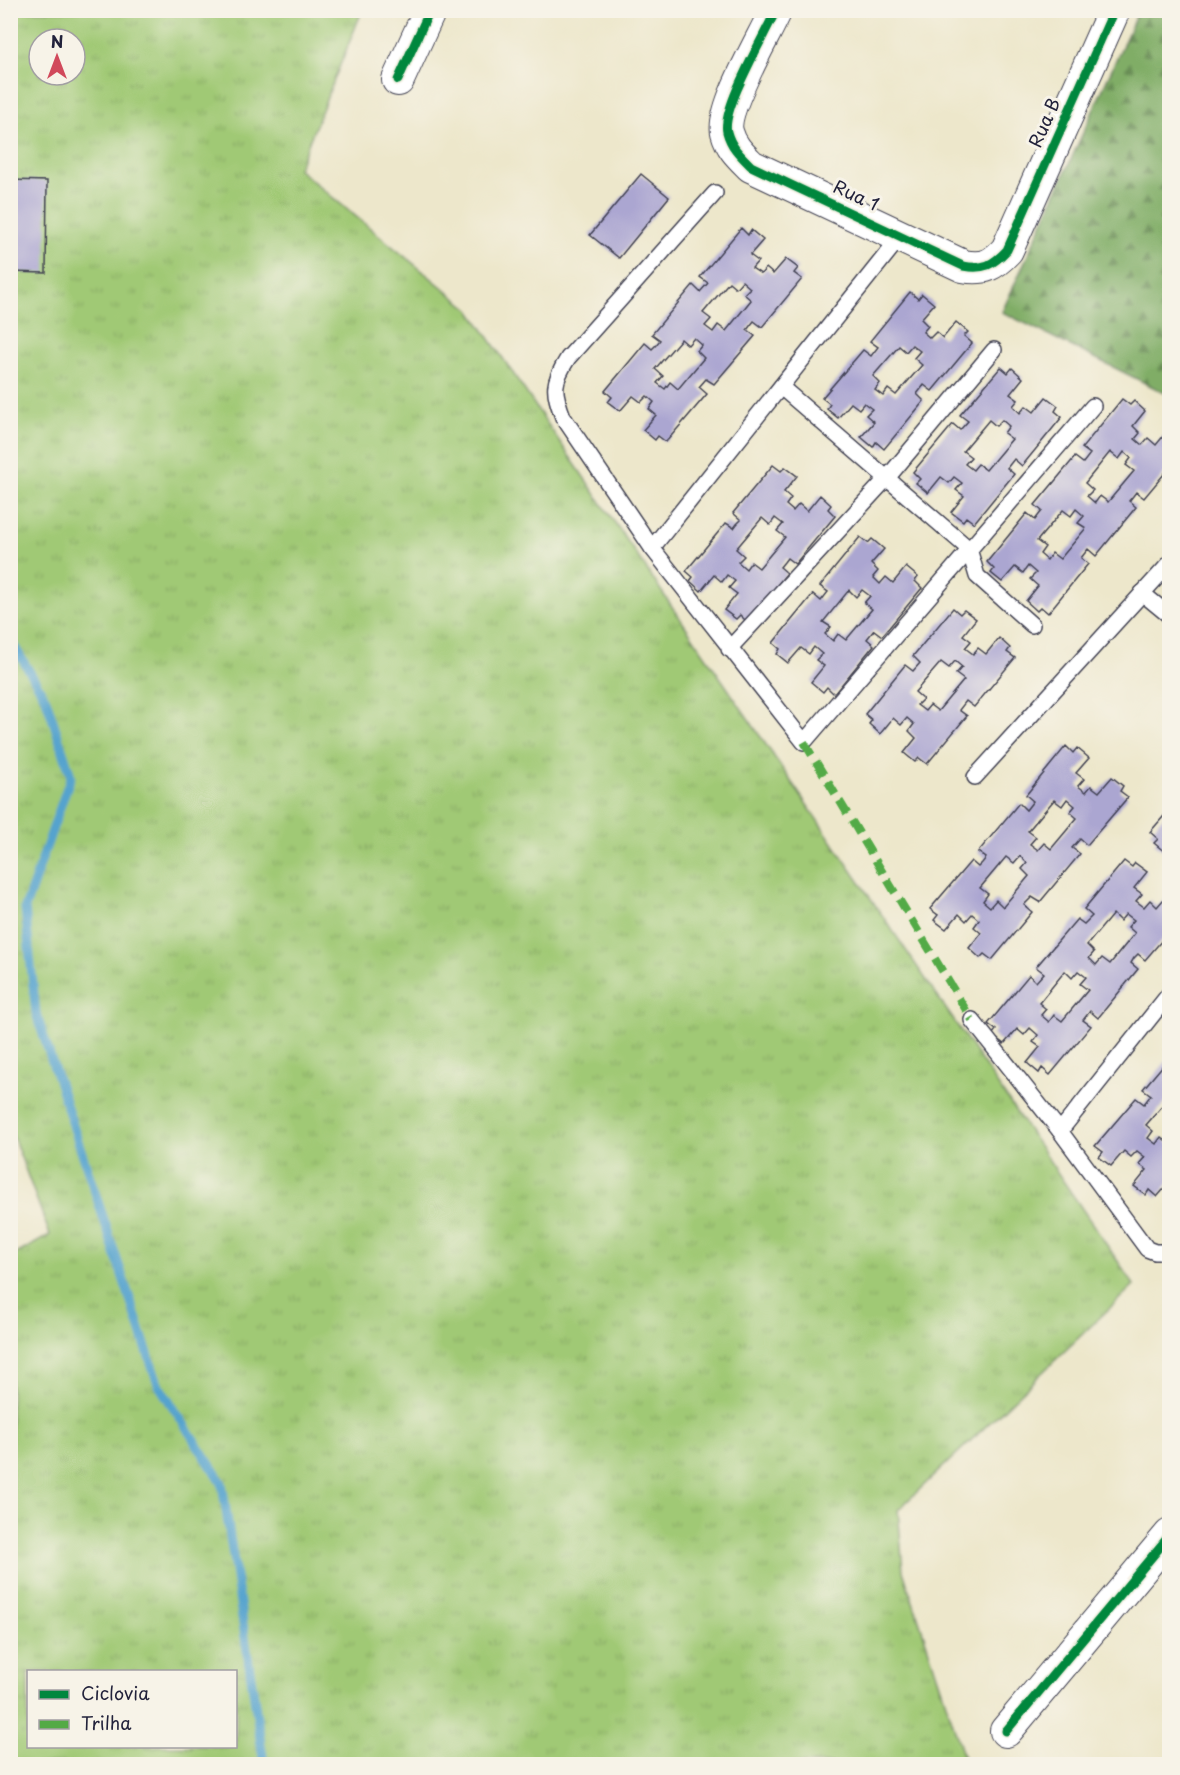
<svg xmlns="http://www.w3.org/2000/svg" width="1180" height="1775" viewBox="0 0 1180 1775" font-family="'Playpen Sans',sans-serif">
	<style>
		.grass { fill: url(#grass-tufts); stroke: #617658; stroke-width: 1.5; fill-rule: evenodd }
		.forest { fill: url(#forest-firs); stroke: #516850; stroke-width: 1.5 }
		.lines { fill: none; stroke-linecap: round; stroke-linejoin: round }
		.stream { stroke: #55a3ce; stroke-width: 9 }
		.building { fill: #aba6d1; fill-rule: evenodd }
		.lane-casing { stroke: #404051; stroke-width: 18 }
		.street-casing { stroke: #404051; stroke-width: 34 }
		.lane { stroke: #fff; stroke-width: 15 }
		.street { stroke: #fff; stroke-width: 32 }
		.quiet { stroke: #53aa46; stroke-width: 8; stroke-dasharray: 15 8; stroke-linecap: butt }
		.cycleway-casing { stroke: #f7f3e8; stroke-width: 13 }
		.cycleway { stroke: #00873e; stroke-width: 9 }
		.labels { text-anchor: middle; stroke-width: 6; stroke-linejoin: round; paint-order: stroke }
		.street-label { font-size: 18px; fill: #22223b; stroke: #f7f3e8 }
	</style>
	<defs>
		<pattern id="grass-tufts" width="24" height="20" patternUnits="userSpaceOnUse" patternTransform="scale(1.5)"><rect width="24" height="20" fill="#a0c975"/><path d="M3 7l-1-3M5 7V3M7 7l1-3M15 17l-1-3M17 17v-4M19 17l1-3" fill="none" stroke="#8aac66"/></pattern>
		<pattern id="forest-firs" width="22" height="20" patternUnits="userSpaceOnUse" patternTransform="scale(1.5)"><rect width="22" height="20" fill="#80ad66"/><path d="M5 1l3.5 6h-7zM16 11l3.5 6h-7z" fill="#688c55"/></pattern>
	</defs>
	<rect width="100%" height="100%" fill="#f7f3e8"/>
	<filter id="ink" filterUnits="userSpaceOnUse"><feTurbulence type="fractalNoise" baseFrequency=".0167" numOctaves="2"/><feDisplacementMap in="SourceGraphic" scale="12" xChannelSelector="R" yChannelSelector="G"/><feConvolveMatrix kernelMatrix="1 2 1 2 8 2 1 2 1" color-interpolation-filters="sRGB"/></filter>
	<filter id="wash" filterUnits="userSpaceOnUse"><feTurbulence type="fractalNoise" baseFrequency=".008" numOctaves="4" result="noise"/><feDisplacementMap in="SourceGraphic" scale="24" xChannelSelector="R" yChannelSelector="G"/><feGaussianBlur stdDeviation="1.35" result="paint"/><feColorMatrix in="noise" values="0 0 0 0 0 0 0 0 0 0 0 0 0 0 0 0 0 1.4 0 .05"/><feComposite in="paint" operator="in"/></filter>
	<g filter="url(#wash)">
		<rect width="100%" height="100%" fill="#ede7cb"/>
		<path class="grass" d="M11 11H362L298 169 470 310 1134 1285 898 1510 903 1571 966 1764H11V1257L50 1235 11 1131ZM39 39H75V75H39ZM28 1672H236V1746H28Z"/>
		<polygon class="forest" points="1138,11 1169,11 1169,395 1002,312"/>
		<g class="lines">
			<polyline class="stream" points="10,639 46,699 71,776 25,908 36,1013 158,1384 222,1483 264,1764"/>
		</g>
		<g id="blocks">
			<g class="building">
				<polygon points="641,174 669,197 619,258 590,235"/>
				<polygon points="10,180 47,181 46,273 10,272"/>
				<path d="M741 228 748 235 751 230 763 240 750 255 758 261 752 268 761 274 766 268 773 274 786 259 798 268 794 273 802 279 762 327 754 321 750 326 747 330 755 336 714 384 706 379 699 387 707 394 666 442 658 436 655 440 643 430 656 415 649 409 654 402 647 396 641 402 633 396 620 411 608 402 612 397 605 391 645 343 652 349 656 345 660 340 652 334 693 285 700 292 708 283 700 277ZM742 281 750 288 744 294 751 300 726 331 718 325 713 332 705 326 711 319 703 313 729 282 736 288ZM694 338 702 345 697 351 704 358 678 389 670 382 665 389 657 383 663 376 655 369 681 339 688 345Z"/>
				<path d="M910 292 918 299 922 294 934 304 921 319 928 326 923 332 930 338 936 332 943 338 956 322 968 332 964 336 972 343 932 391 924 385 917 394 924 401 884 449 876 442 873 447 861 437 874 422 866 415 872 409 864 403 859 409 851 403 838 418 827 409 830 404 822 398 863 350 871 356 878 347 870 341ZM912 345 920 351 914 358 922 365 896 395 888 389 883 396 875 390 880 383 873 376 899 346 906 352Z"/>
				<path d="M1001 367 1008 373 1012 368 1023 378 1010 394 1018 400 1013 406 1020 413 1026 406 1034 412 1046 397 1058 406 1055 411 1062 417 1022 466 1014 459 1007 468 1014 474 974 523 966 517 963 521 951 512 964 496 956 490 962 483 954 477 949 483 941 477 928 493 916 483 920 479 913 472 953 424 960 430 968 421 960 415ZM989 420 996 426 1002 420 1009 426 1004 433 1012 439 986 470 978 464 973 470 965 464 971 457 963 451Z"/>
				<path d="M1122 399 1130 405 1134 401 1145 411 1133 426 1140 433 1135 439 1142 445 1148 438 1156 445 1170 428V467L1144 498 1136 492 1133 496 1129 501 1136 507 1096 556 1088 549 1081 558 1088 564 1048 613 1041 607 1037 611 1026 601 1038 586 1030 579 1036 573 1028 566 1023 573 1015 567 1002 582 991 573 994 569 987 562 1027 513 1035 520 1042 511 1035 505 1075 457 1083 463 1090 454 1082 448ZM1110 452 1119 459 1124 452 1131 458 1126 465 1134 471 1108 502 1100 496 1095 503 1087 496 1093 490 1085 483ZM1076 509 1084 516 1078 523 1086 528 1060 559 1052 553 1047 560 1040 554 1045 547 1037 541 1063 510 1071 516Z"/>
				<path d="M773 465 781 471 785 467 797 476 784 492 791 498 786 505 793 511 799 504 807 511 820 495 831 505 828 509 835 516 795 564 787 558 784 562 780 567 787 573 747 622 740 615 736 619 724 610 737 594 729 588 735 581 727 575 722 582 714 575 701 591 690 581 693 577 686 571 726 523 734 528 737 524 741 520 733 513ZM762 518 770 525 775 518 783 524 777 531 785 537 759 568 751 562 746 569 738 562 744 556 736 549Z"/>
				<path d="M860 537 868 543 872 539 884 549 871 564 878 571 873 577 880 584 886 577 893 583 906 567 918 577 915 581 922 588 882 636 874 630 867 639 874 645 834 694 827 687 823 692 811 682 824 666 816 660 822 654 814 647 809 654 801 648 788 663 777 654 780 649 773 643 813 594 821 601 828 592 820 586ZM849 590 856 597 862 590 870 596 864 603 872 609 846 640 838 634 833 641 825 634 831 627 823 622Z"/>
				<path d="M953 608 960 614 964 610 976 619 963 635 971 641 965 648 973 654 978 648 986 654 999 638 1010 648 1007 652 1015 658 974 707 966 701 959 710 967 716 927 764 919 758 915 762 904 753 916 738 909 731 914 724 907 718 901 725 893 718 880 734 869 724 872 720 865 714 905 665 913 671 920 663 913 656ZM955 661 962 667 956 674 964 680 938 711 930 705 925 711 917 705 923 699 915 692 941 662 949 668Z"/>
				<path d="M1066 746 1073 753 1077 748 1089 758 1076 773 1084 779 1078 786 1086 792 1091 786 1099 792 1112 777 1123 786 1120 791 1128 797 1087 845 1080 839 1072 848 1080 854 1040 902 1032 897 1024 905 1032 912 992 960 984 954 980 958 969 948 981 933 974 927 979 920 972 914 966 921 959 914 946 929 934 920 938 915 930 909 971 861 978 867 982 863 986 858 978 852 1019 803 1026 810 1033 801 1026 795ZM1067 799 1075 806 1070 812 1077 818 1051 849 1044 843 1038 850 1030 844 1036 837 1028 831 1054 800 1062 806ZM1020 856 1027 863 1022 869 1029 876 1003 907 996 900 990 907 983 901 988 894 980 888 1006 857 1014 863Z"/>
				<polygon points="1170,809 1170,848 1166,853 1154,843 1158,839 1150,832"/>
				<path d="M1124 861 1132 867 1135 863 1147 872 1134 888 1142 894 1136 901 1144 907 1150 900 1157 907 1170 892V931L1145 960 1138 954 1134 958 1131 963 1138 969 1098 1018 1090 1011 1083 1020 1091 1026 1050 1075 1042 1068 1039 1073 1027 1063 1040 1047 1033 1042 1038 1035 1030 1028 1024 1035 1017 1029 1004 1044 992 1035 996 1030 988 1024 1029 975 1036 982 1044 973 1036 967 1077 919 1084 924 1092 916 1084 909ZM1113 914 1120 921 1126 914 1134 920 1128 927 1135 933 1110 964 1102 958 1096 965 1089 958 1094 952 1087 945ZM1065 971 1072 978 1078 971 1086 977 1080 984 1088 990 1062 1021 1054 1015 1049 1022 1041 1015 1046 1009 1039 1003Z"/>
				<polygon points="1170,1057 1170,1097 1146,1125 1153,1131 1148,1138 1156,1144 1161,1137 1170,1144 1170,1182 1157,1197 1149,1190 1146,1195 1134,1186 1147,1170 1139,1164 1145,1157 1137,1151 1131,1157 1124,1151 1111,1166 1099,1157 1103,1152 1095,1146 1136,1098 1144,1104 1151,1095 1143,1089"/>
			</g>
		</g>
	</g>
	<g filter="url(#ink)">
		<use href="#blocks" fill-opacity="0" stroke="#404051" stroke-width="1.5"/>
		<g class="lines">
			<defs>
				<g id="lane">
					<path d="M715 193 568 358C552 383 553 390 563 417L652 548 804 742 1093 406"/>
					<polyline points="781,387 969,549 977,576 1032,625"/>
					<polyline points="652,548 901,236"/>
					<polyline points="1142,593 1170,616"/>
					<polyline points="729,649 888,477 994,350"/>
					<polyline points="975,777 1170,563"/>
					<polyline points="972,1020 1060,1131 1147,1249 1155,1252 1170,1252"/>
					<polyline points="1060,1131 1170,993"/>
				</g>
				<g id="street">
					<path d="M776 10C765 35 721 109 727 132 731 147 740 155 751 166L963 266C984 270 993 265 1007 250L1114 10"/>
					<polyline points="398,80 430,10"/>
					<polyline points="1006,1731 1170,1535"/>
				</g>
			</defs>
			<use href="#lane" class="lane-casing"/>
			<use href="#street" class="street-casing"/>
			<use href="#lane" class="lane"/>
			<use href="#street" class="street"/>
			<polyline class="quiet" points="804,742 972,1020"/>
			<defs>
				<g id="cycleway">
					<path d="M776 10C765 35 721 109 727 132 731 147 740 155 751 166L963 266C984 270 993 265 1007 250L1114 10"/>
					<polyline points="398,80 430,10"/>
					<polyline points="1006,1731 1170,1535"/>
				</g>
			</defs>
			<use href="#cycleway" class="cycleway-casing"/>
			<use href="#cycleway" class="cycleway"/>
		</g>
	</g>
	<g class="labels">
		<g class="street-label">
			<text transform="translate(1045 123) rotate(-66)" y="6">Rua B</text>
			<text transform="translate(856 196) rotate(25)" y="6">Rua 1</text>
		</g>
	</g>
	<rect width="1180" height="1775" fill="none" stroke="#f7f3e8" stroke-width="36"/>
	<rect x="27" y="1670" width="210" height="78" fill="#f7f3e8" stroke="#a29fa3" stroke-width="1.5"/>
	<rect x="39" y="1690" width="30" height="9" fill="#00873e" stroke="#a29fa3" stroke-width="1.5"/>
	<text x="81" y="1700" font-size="18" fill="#22223b">Ciclovia</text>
	<rect x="39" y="1720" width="30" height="9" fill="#53aa46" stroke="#a29fa3" stroke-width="1.5"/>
	<text x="81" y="1730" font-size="18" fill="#22223b">Trilha</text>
	<g transform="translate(57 57)"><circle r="28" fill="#f7f3e8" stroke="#a29fa3" stroke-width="1.5"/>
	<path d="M0-4.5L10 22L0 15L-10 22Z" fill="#d1495b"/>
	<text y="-9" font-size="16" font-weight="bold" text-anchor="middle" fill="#22223b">N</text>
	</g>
</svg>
